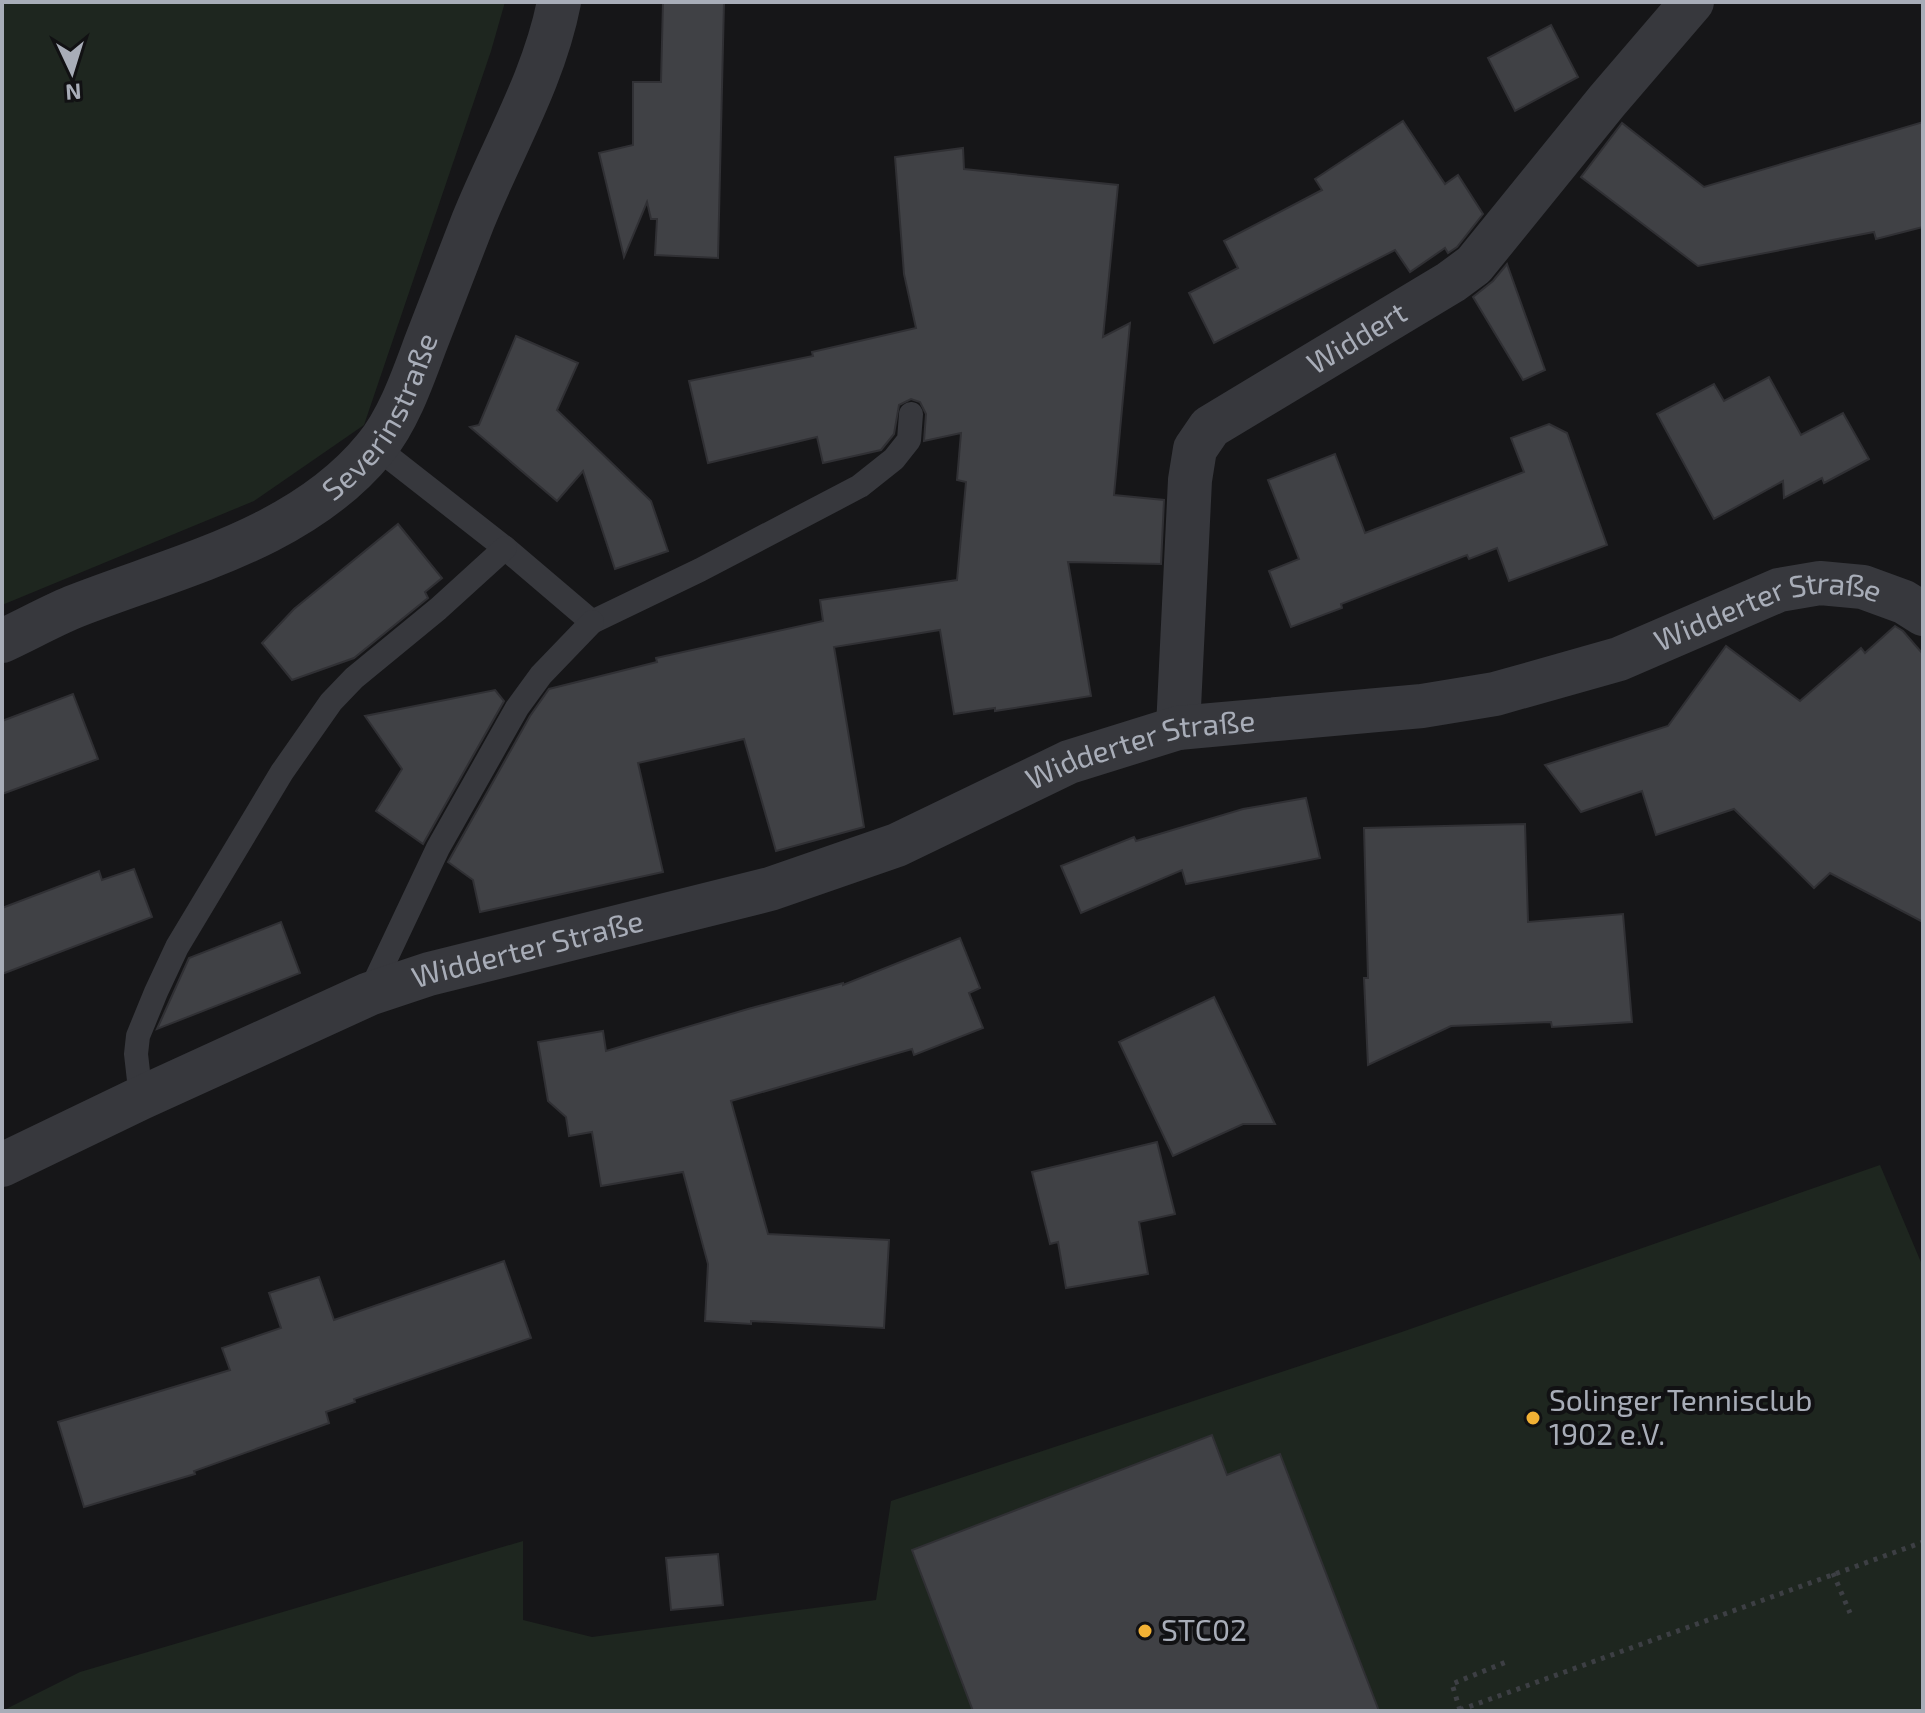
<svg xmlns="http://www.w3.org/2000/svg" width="1925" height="1713" viewBox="0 0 1925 1713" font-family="'Exo 2',sans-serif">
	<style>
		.green { fill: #1e261f }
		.building { fill: #404145; stroke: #303034; stroke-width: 2 }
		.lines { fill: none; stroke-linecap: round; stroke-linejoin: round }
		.path { stroke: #3d3f44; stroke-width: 5; stroke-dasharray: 4 6; stroke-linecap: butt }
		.lane { stroke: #37383d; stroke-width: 24 }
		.street { stroke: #37383d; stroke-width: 44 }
		.poi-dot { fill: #f2b134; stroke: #111113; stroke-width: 3 }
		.labels { text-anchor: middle; stroke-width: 8; stroke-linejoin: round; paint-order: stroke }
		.street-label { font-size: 30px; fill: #a8adb8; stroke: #111113 }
		.poi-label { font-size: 30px; fill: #a8adb8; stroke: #111113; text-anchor: start }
	</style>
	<rect width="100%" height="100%" fill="#161618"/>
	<g class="green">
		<polygon points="2,2 505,2 491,51 364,425 254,501 2,605"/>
		<polygon points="1880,1165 1923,1267 1923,1711 2,1711 80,1672 523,1541 523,1620 592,1637 876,1600 891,1501 1396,1334"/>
	</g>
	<g class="building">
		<polygon points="663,2 724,2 718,258 655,255 657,219 651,219 647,202 624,257 599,153 633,145 633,82 661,82"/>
		<polygon points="1551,25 1578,77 1515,111 1488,58"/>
		<polygon points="1403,121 1445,184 1458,175 1483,214 1457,247 1448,253 1445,248 1410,272 1395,250 1214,343 1189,293 1238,268 1224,241 1322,190 1315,179"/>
		<polygon points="1923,122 1923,227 1876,239 1874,232 1698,266 1581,177 1622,123 1704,187"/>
		<polygon points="963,148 964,169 1118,185 1103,337 1130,323 1114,495 1164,500 1161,564 1068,562 1091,696 995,711 995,708 954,714 940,630 834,647 864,827 776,851 744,739 638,763 663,872 480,912 473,880 448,862 530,716 549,689 657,662 656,658 823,621 820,600 957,580 966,482 957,480 961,433 924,441 926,414 920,402 911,399 899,405 894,434 881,450 823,463 817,437 708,463 689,381 813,356 812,352 916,328 904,274 895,157"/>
		<polygon points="1507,264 1545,370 1523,380 1473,297 1493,281"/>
		<polygon points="516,336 578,363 557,410 651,501 668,551 615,569 583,471 557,501 470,427 479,425"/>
		<polygon points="1769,377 1801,435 1843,413 1869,459 1824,483 1822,478 1784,498 1783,481 1714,519 1657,414 1714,384 1724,401"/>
		<polygon points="1549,424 1567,433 1607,545 1509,581 1497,548 1469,559 1467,555 1341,604 1342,608 1291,627 1269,571 1299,559 1268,480 1335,454 1365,533 1524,472 1511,438"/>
		<polygon points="398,524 442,578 425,592 428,598 354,658 292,680 262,643 294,609"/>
		<polygon points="1895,626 1903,631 1923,654 1923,922 1830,873 1814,888 1734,809 1656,835 1642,791 1581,812 1545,765 1668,726 1726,646 1800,701 1861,648 1865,653"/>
		<polygon points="495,690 504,701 423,844 376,811 402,769 365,716"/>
		<polygon points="73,694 98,759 2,794 2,721"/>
		<polygon points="1306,798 1320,858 1186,884 1182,870 1081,913 1061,866 1134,837 1136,841 1243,809"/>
		<polygon points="1525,824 1528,922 1623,914 1632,1022 1552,1027 1551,1022 1451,1026 1368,1065 1364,978 1368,978 1364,828"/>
		<polygon points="134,869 152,917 2,974 2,908 99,871 102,880"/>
		<polygon points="281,922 300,973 157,1029 189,958"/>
		<polygon points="960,938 980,988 969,993 983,1028 914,1055 912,1049 731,1101 768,1234 889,1240 884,1328 751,1321 751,1324 705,1321 708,1264 683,1172 601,1186 592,1132 569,1136 566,1117 548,1101 538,1042 603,1031 606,1051 748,1009 843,983 843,985"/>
		<polygon points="1214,997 1275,1124 1243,1124 1173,1156 1119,1042"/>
		<polygon points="1157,1142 1175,1214 1139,1222 1148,1274 1066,1288 1058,1242 1050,1244 1032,1172"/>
		<polygon points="504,1261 531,1338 354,1399 355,1402 326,1412 329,1423 194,1471 195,1474 84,1507 58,1422 230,1370 222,1348 281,1328 269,1293 319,1277 334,1320"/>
		<polygon points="1212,1435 1227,1475 1280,1454 1379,1711 973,1711 912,1550"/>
		<polygon points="718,1554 723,1605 671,1610 666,1558"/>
	</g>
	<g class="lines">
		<g class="path">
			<polyline points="1833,1573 1850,1613"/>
			<polyline points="1460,1710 1923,1542"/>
			<polyline points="1460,1710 1452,1684 1506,1662"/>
		</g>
		<g class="lane">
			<polyline points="376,447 505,548 592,622 700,570 860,486 894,459 909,440 911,414"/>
			<polyline points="369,994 438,848 517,708 541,675 592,622"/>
			<polyline points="141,1098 136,1054 138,1036 156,992 177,947 282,772 331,702 354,678 438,609 505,548"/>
		</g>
		<g class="street">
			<path id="s1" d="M2 641C26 630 49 617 73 607 177 566 301 539 375 448 398 420 412 380 425 345 441 304 457 262 473 221 502 149 544 79 559 2"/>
			<path id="s2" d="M1178 728 1190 480 1195 449 1210 427 1451 282 1474 265 1607 101 1692 2"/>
			<path id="s3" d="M2 1165 141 1098 369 994 429 974 770 889 897 845 1069 762 1178 728 1422 706 1495 694 1619 659 1779 590 1820 583 1863 587 1904 602 1923 614"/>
		</g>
	</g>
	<g class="poi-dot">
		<circle cx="1533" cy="1418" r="8"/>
		<circle cx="1145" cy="1631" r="8"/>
	</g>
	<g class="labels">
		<g class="street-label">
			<text dy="10" stroke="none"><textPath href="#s2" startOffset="478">Widdert</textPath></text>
			<text dy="10" stroke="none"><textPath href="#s1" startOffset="454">Severinstraße</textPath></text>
			<text dy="10" stroke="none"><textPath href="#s3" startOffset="1866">Widderter Straße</textPath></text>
			<text dy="10" stroke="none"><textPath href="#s3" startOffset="1218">Widderter Straße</textPath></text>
			<text dy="10" stroke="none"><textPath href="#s3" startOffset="570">Widderter Straße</textPath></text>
		</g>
		<g class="poi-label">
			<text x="1549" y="1411">Solinger Tennisclub<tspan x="1549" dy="34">1902 e.V.</tspan></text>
			<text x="1161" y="1641">STC02</text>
		</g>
	</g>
	<rect width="1925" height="1713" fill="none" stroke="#a8adb8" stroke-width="8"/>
	<g transform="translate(72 72) rotate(176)" stroke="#111113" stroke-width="6" paint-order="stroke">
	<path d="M0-6L14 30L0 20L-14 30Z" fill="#a8adb8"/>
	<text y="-12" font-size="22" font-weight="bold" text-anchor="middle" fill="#a8adb8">N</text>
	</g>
</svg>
